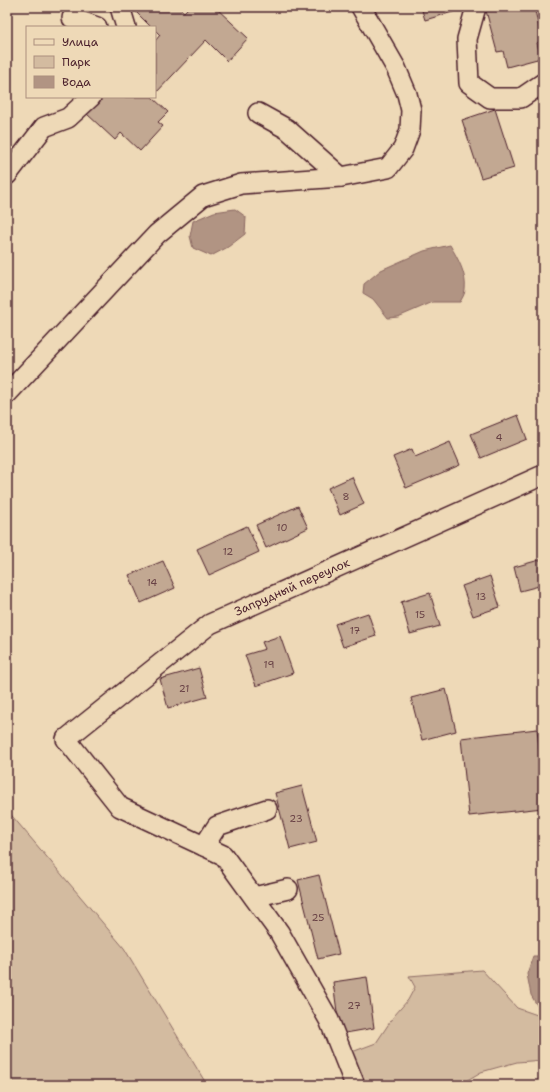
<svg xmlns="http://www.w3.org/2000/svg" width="550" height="1092" viewBox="0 0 550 1092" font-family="'Shantell Sans',sans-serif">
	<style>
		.green { fill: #d3bba0; stroke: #8e6d66 }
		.water { fill: #b19483; stroke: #886560 }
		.building { fill: #c2a892; stroke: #4a1f2b }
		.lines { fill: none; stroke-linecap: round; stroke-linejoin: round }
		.minor-casing { stroke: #4a1f2b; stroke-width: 22 }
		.minor { stroke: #eed9b7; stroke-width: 19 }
		.labels { text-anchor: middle; stroke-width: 4; stroke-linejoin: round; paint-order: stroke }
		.number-label { font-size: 10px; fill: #684145 }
		.street-label { font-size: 12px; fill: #4a1f2b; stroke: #eed9b7 }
	</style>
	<rect width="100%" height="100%" fill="#eed9b7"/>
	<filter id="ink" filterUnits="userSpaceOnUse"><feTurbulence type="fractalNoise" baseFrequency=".025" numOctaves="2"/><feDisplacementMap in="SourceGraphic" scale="8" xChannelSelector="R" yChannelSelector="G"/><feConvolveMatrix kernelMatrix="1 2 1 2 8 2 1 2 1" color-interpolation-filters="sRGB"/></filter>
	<g filter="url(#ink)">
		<g class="green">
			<polygon points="7,810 124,948 207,1085 7,1085"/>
			<polygon points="482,970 517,1008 543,1017 543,1060 517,1062 481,1072 459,1085 364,1085 352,1052 376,1043 394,1016 408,1000 415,987 409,976"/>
		</g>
		<g class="water">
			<polygon points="235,209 246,217 245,234 228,247 211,256 193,248 190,236 193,221 214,212"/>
			<path d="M450 245C458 259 467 274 465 290 465 294 462 298 460 302H433L398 317 388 318 373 299 363 293 364 284 381 270 424 251Z"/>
			<polygon points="533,956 543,956 543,1006 538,1007 531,995 527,974"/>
		</g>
		<g class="building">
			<polygon points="131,7 178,7 184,12 189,7 215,7 248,38 227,61 206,40 155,94 155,41 160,35 155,30 155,27 151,27"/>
			<polygon points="421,7 470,7 425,20"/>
			<polygon points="485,7 534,7 542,39 537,43 541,58 507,67 503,51 497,52"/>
			<polygon points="103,97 152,97 168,112 158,122 163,126 140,151 121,133 115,140 87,114"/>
			<polygon points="495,109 514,168 481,178 462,120"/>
			<polygon points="518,415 527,439 481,458 471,434"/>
			<polygon points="450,442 460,465 406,488 393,457 412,449 415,457"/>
			<polygon points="352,477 364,504 340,515 328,488"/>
			<polygon points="298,506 308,528 266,548 256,525"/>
			<polygon points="247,526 259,552 209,575 197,549"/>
			<polygon points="543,559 543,585 520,591 514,567"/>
			<polygon points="163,561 175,588 141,603 129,575"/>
			<polygon points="490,576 500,607 473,616 462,586"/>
			<polygon points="430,593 440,626 410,634 401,602"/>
			<polygon points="368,613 376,636 343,647 335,624"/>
			<polygon points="280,636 293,673 256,686 245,655 265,649 262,642"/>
			<polygon points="199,668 207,697 168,708 160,679"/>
			<polygon points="446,689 456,731 422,740 411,698"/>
			<polygon points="537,729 543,783 543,808 469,816 461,738"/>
			<polygon points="302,786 317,842 290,849 275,793"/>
			<polygon points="319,875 339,954 318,959 298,880"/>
			<polygon points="367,977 374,1028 340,1034 333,982"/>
		</g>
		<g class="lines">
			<defs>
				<g id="minor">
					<polyline points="120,7 126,27"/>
					<polyline points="476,7 467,39 469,83 490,98 521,98 543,83"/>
					<polyline points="72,18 97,27"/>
					<polyline points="258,113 287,129 341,177"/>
					<polyline points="7,175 44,127 68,118 91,97"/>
					<polyline points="7,394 157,234 203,196 241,184 341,177 388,168 403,149 410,130 411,110 407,94 396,68 361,7"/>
					<polyline points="204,846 217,826 267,809"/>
					<polyline points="254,897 288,889"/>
					<polyline points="355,1085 329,1020 279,932 223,855 120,807 66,739 210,624 543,475"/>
				</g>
			</defs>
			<use href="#minor" class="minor-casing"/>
			<use href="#minor" class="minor"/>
		</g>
	</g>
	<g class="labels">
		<g class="number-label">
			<text x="499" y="441">4</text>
			<text x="346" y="500">8</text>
			<text x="282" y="531">10</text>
			<text x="228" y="555">12</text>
			<text x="152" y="586">14</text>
			<text x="481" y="600">13</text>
			<text x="420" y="618">15</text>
			<text x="355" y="634">17</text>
			<text x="269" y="668">19</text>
			<text x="184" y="692">21</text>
			<text x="296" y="822">23</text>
			<text x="318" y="921">25</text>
			<text x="354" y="1009">27</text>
		</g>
		<g class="street-label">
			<text transform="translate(292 587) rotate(-24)" y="4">Запрудный переулок</text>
		</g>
	</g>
	<rect width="550" height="1092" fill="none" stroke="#eed9b7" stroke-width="24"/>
	<rect x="12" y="12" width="526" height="1068" fill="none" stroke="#4a1f2b" stroke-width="1.5" filter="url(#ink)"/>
	<rect x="26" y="26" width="130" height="72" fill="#eed9b7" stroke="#ac8f7f"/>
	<rect x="34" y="39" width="20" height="6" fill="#eed9b7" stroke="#ac8f7f"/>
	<text x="62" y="46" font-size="12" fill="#4a1f2b">Улица</text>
	<rect x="34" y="56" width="20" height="12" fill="#d3bba0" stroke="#ac8f7f"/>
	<text x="62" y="66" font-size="12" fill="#4a1f2b">Парк</text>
	<rect x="34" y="76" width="20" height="12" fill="#b19483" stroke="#ac8f7f"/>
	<text x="62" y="86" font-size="12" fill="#4a1f2b">Вода</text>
</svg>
